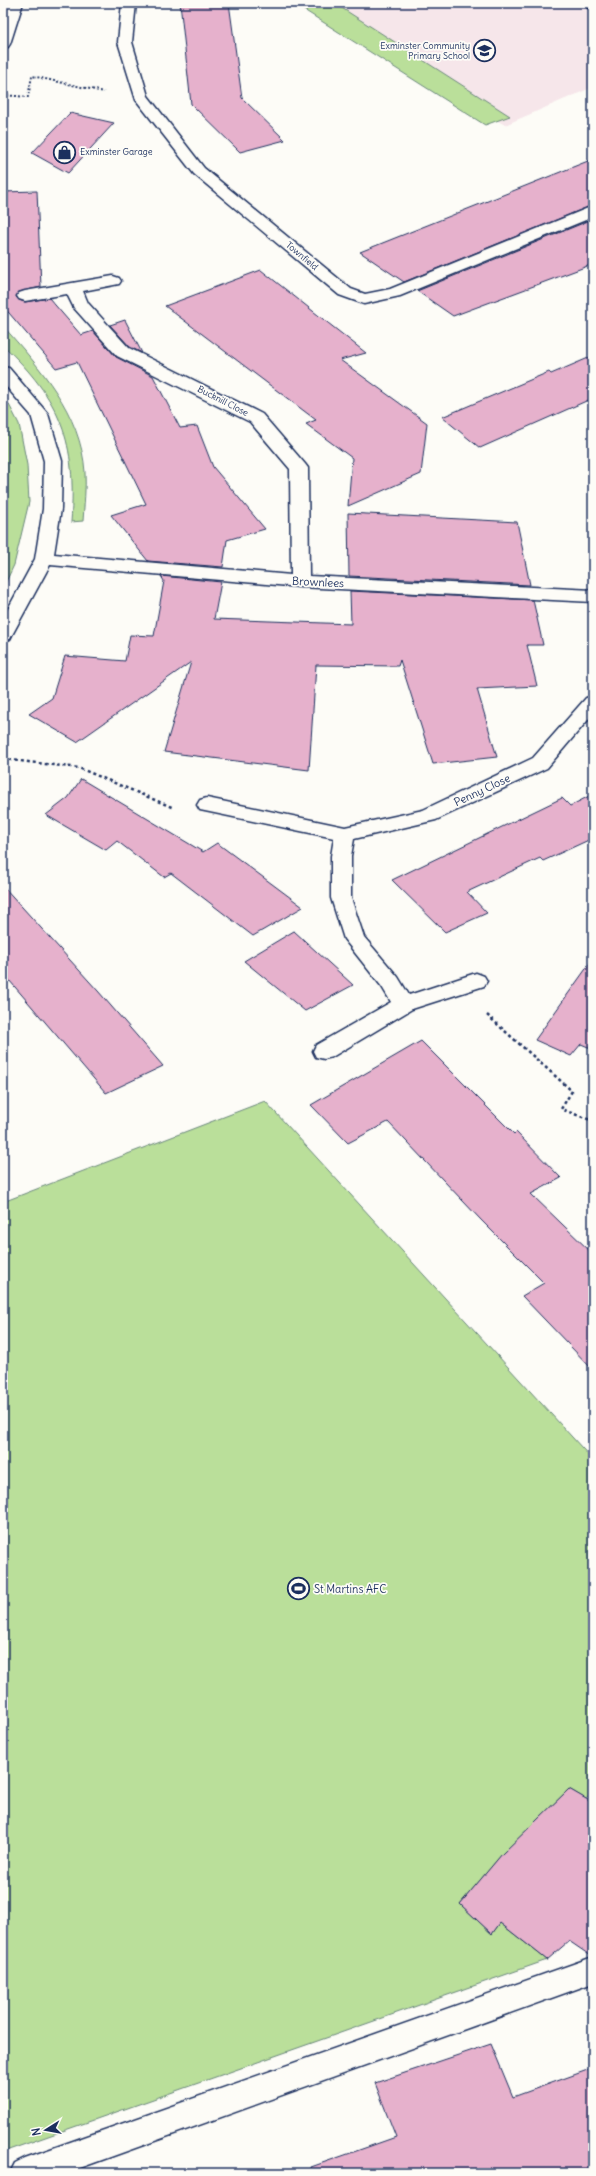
<svg xmlns="http://www.w3.org/2000/svg" width="596" height="2176" viewBox="0 0 596 2176" font-family="Delius,sans-serif">
	<style>
		.built { fill: #f6e6ea }
		.green { fill: #badf9a; stroke: #6a877c }
		.building { fill: #e6b1cc; stroke: #1b2f5e }
		.lines { fill: none; stroke-linecap: round; stroke-linejoin: round }
		.lane-casing { stroke: #1b2f5e; stroke-width: 3 }
		.street-casing { stroke: #1b2f5e; stroke-width: 3 }
		.secondary-casing { stroke: #1b2f5e; stroke-width: 3 }
		.path-far1 { stroke: #1b2f5e; stroke-width: 2; stroke-dasharray: 2 2; stroke-linecap: butt }
		.path { stroke: #1b2f5e; stroke-width: 2.5; stroke-dasharray: 3 3; stroke-linecap: butt }
		.lane { fill: #fdfcf7; fill-rule: evenodd }
		.street { fill: #fdfcf7; fill-rule: evenodd }
		.secondary { fill: #fdfcf7; fill-rule: evenodd }
		.labels { text-anchor: middle; stroke-width: 3.5; stroke-linejoin: round; paint-order: stroke }
		.far-poi-label { font-size: 9px; fill: #1b2f5e; stroke: #fdfcf7; text-anchor: end }
		.far-street-label { font-size: 9px; fill: #1b2f5e; stroke: #fdfcf7 }
		.street-label { font-size: 11px; fill: #1b2f5e; stroke: #fdfcf7 }
		.poi-label { font-size: 11px; fill: #1b2f5e; stroke: #fdfcf7; text-anchor: start }
	</style>
	<rect width="100%" height="100%" fill="#fdfcf7"/>
	<filter id="ink" filterUnits="userSpaceOnUse"><feTurbulence type="fractalNoise" baseFrequency=".025" numOctaves="2"/><feDisplacementMap in="SourceGraphic" scale="8" xChannelSelector="R" yChannelSelector="G"/><feConvolveMatrix kernelMatrix="1 2 1 2 8 2 1 2 1" color-interpolation-filters="sRGB"/></filter>
	<g filter="url(#ink)">
		<polygon class="built" points="293,3 581,3 593,16 593,87 505,125"/>
		<g class="green">
			<polygon points="293,3 334,3 510,116 485,125"/>
			<path d="M3 326C40 368 81 413 85 472 86 488 84 505 83 521L71 522C77 442 61 400 3 345Z"/>
			<polygon points="3,393 19,424 27,465 29,502 14,565 3,588"/>
			<polygon points="265,1101 593,1460 593,1793 586,1799 569,1789 499,1858 460,1904 492,1934 500,1923 547,1960 3,2152 3,1202"/>
		</g>
		<g class="building">
			<polygon points="180,3 229,3 242,98 285,140 240,152 191,104"/>
			<polygon points="70,113 114,123 68,173 32,153"/>
			<polygon points="593,159 593,205 404,282 360,252"/>
			<polygon points="37,191 41,287 19,292 16,297 19,300 25,302 49,298 81,335 93,331 116,357 153,376 180,428 197,426 213,467 265,529 227,540 223,567 148,561 111,515 146,504 77,362 56,368 3,306 3,192"/>
			<polygon points="593,219 593,264 453,316 417,291"/>
			<polygon points="261,270 366,353 340,360 427,423 421,474 348,506 352,458 306,424 316,420 165,306"/>
			<polygon points="125,320 142,353 130,347 110,325"/>
			<polygon points="593,356 593,398 480,448 442,417 549,372 551,374"/>
			<polygon points="348,513 517,522 530,585 349,576"/>
			<polygon points="161,576 221,582 214,619 351,624 350,591 533,600 543,645 527,645 537,686 477,689 497,757 433,764 400,660 398,666 316,665 309,770 164,752 191,662 77,742 29,714 52,698 65,656 125,661 130,635 154,636 164,581"/>
			<polygon points="81,779 203,852 217,843 303,907 253,936 171,873 164,877 117,841 106,850 46,815 68,798"/>
			<polygon points="593,794 593,838 543,861 540,858 467,892 487,913 445,932 392,880 562,798 570,806"/>
			<polygon points="3,886 98,991 163,1066 106,1093 3,973"/>
			<polygon points="294,931 353,985 305,1011 244,961"/>
			<polygon points="593,959 593,1049 581,1044 571,1056 535,1040"/>
			<polygon points="421,1041 514,1134 516,1132 561,1178 531,1194 593,1254 593,1370 522,1296 544,1283 481,1220 388,1122 348,1143 311,1105"/>
			<polygon points="569,1789 593,1803 593,1956 591,1956 569,1941 547,1960 500,1923 492,1934 460,1904 502,1854"/>
			<polygon points="491,2044 513,2097 593,2068 593,2173 312,2173 311,2167 396,2137 375,2083"/>
		</g>
		<g class="lines">
			<defs>
				<polygon id="lane" points="593,1957 593,1983 66,2173 10,2173 15,2163 25,2158"/>
				<g id="street">
					<polygon points="122,3 136,3 132,42 148,96 204,168 351,289 365,294 390,289 593,206 593,217 400,296 364,304 339,295 194,174 136,100 118,42"/>
					<polygon points="584,3 593,3 593,9 588,8"/>
					<polygon points="113,276 119,278 121,281 119,284 83,291 88,303 129,348 262,414 305,464 308,468 309,576 593,590 593,602 300,587 50,565 12,635 10,639 3,641 3,618 35,559 43,509 44,461 31,415 3,383 3,367 9,368 48,414 62,461 61,509 54,554 291,575 290,469 250,422 117,356 74,308 67,294 25,301 19,299 17,296 19,293 25,291"/>
					<polygon points="593,696 593,714 547,768 436,820 354,839 351,856 351,898 364,937 398,977 409,995 476,973 484,976 487,981 484,986 412,1009 332,1057 324,1059 316,1057 313,1051 316,1045 391,1002 382,987 344,939 331,898 331,856 334,838 200,810 197,805 200,800 207,798 345,827 423,810 533,758 586,698"/>
				</g>
				<polygon id="secondary" points="9,3 23,3 10,44 8,47 3,48 3,21"/>
			</defs>
			<use href="#lane" class="lane-casing"/>
			<use href="#street" class="street-casing"/>
			<use href="#secondary" class="secondary-casing"/>
			<polyline class="path-far1" points="3,95 28,97 32,76 104,92"/>
			<g class="path">
				<polyline points="3,759 79,768 174,808"/>
				<polyline points="487,1015 572,1091 561,1109 593,1121"/>
			</g>
			<use href="#lane" class="lane"/>
			<use href="#street" class="street"/>
			<use href="#secondary" class="secondary"/>
		</g>
	</g>
	<defs>
		<symbol id="school-ring" viewBox="-11 -11 22 22"><circle r="9.5" fill="#fdfcf7" stroke="#1b2f5e" stroke-width="1.5"/><path d="M0-5L7-2L0 1L-7-2ZM-4 1L0 2.5L4 1V4Q0 6-4 4Z" fill="#1b2f5e"/></symbol>
		<symbol id="shop-ring" viewBox="-11 -11 22 22"><circle r="9.5" fill="#fdfcf7" stroke="#1b2f5e" stroke-width="1.5"/><path d="M-5-2.5h2.3a2.7 3.5 0 0 1 5.4 0H5L5.5 6h-11ZM-1.5-2.5h3a1.5 2.3 0 0 0-3 0Z" fill="#1b2f5e"/></symbol>
		<symbol id="stadium-ring" viewBox="-11 -11 22 22"><circle r="9.5" fill="#fdfcf7" stroke="#1b2f5e" stroke-width="1.5"/><path d="M0-5a6.5 5 0 1 0 0 10a6.5 5 0 1 0 0-10ZM-3.5-1.8h7v3.6h-7Z" fill="#1b2f5e"/></symbol>
	</defs>
	<g fill-rule="evenodd">
		<use href="#school-ring" x="472" y="38" width="25" height="25"/>
		<use href="#shop-ring" x="52" y="140" width="25" height="25"/>
		<use href="#stadium-ring" x="286" y="1576" width="25" height="25"/>
	</g>
	<g class="labels">
		<g class="far-poi-label">
			<text x="470" y="49">Exminster Community<tspan x="470" dy="10">Primary School</tspan></text>
			<text x="80" y="155" text-anchor="start">Exminster Garage</text>
		</g>
		<g class="far-street-label">
			<text transform="translate(302 256) rotate(40)" y="3">Townfield</text>
			<text transform="translate(223 401) rotate(27)" y="3">Bucknill Close</text>
		</g>
		<g class="street-label">
			<text transform="translate(318 582) rotate(3)" y="4">Brownlees</text>
			<text transform="translate(482 790) rotate(-25)" y="4">Penny Close</text>
		</g>
		<g class="poi-label">
			<text x="314" y="1593">St Martins AFC</text>
		</g>
	</g>
	<rect width="596" height="2176" fill="none" stroke="#fdfcf7" stroke-width="16"/>
	<rect x="8" y="8" width="580" height="2160" fill="none" stroke="#1b2f5e" stroke-width="1.5" filter="url(#ink)"/>
	<g transform="translate(46 2130) rotate(259)" stroke="#fdfcf7" stroke-width="3" paint-order="stroke">
	<path d="M0-3L7 15L0 10L-7 15Z" fill="#1b2f5e"/>
	<text y="-6" font-size="11" font-weight="bold" text-anchor="middle" fill="#1b2f5e">N</text>
	</g>
</svg>
